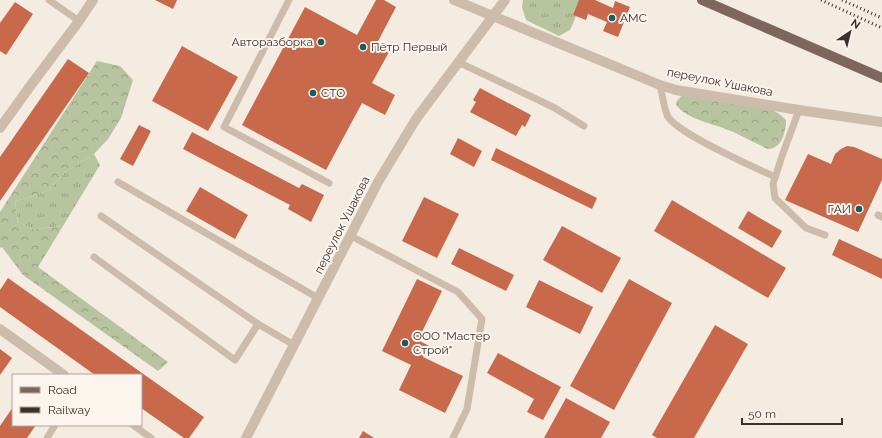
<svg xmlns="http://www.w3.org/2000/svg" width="882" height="438" viewBox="0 0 882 438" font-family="Raleway,sans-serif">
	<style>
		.grass { fill: url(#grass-tufts) }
		.forest { fill: url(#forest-crowns) }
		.building { fill: #c8694b }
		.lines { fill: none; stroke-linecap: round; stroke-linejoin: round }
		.service { stroke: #cdbbac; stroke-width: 7 }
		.minor { stroke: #cdbbac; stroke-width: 10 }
		.primary { stroke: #7d675c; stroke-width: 10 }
		.rail { stroke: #3b302b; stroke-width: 3; stroke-dasharray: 1 3; stroke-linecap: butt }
		.poi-dot { fill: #1f5a5e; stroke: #fbf5ee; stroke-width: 1.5 }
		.labels { text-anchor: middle; stroke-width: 4; stroke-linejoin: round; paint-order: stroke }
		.poi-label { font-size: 12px; fill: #3b302b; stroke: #fbf5ee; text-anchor: start }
		.street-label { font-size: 12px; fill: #3b302b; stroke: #fbf5ee }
	</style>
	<defs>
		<pattern id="grass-tufts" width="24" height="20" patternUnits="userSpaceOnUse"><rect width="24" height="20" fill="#b8c4a0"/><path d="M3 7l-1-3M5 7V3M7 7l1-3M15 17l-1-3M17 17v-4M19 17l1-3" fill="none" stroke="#97a083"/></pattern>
		<pattern id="forest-crowns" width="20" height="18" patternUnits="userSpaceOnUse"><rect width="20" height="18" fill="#b8c4a0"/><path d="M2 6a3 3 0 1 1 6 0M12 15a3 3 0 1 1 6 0" fill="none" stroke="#97a083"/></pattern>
	</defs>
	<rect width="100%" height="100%" fill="#f4ebe1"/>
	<g class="grass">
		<polygon points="523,0 583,0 570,30 559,36 526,20 522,7"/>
		<polygon points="94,154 100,165 63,226 33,229 18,222 15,201 30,197 49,190 65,172"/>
	</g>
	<g class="forest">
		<polygon points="97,61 120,66 133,80 121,118 108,139 94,154 65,172 49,190 30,197 15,201 18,222 33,229 63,226 38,267 168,362 158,371 23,275 2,247 0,248 0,212"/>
		<path d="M682 95 772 110 778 113 786 120C786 131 782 149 768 149 753 142 739 134 723 128 709 123 686 118 676 105L677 101Z"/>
	</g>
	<g class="building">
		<polygon points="155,0 177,0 173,9"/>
		<polygon points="376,0 384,0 396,7 376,45 389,52 372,83 395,95 385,115 362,103 326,170 242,125 305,7 357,35"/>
		<polygon points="579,0 595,0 613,8 615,1 630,7 618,37 603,31 607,22 588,14 586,20 573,15"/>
		<polygon points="15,2 33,14 6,55 0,51 0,23"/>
		<polygon points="182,46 238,77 208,131 152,101"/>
		<polygon points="68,59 89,73 0,201 0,157"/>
		<polygon points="480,88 531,115 525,127 522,125 516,136 470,112 476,102 473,100"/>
		<polygon points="139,125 151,131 133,166 120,159"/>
		<polygon points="192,132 299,188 302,184 324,195 311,222 288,209 290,205 183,149"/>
		<polygon points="458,138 482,151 474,167 450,154"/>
		<polygon points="847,146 854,147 882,159 882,180 858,232 785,200 808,154 831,164 835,154 841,149"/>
		<polygon points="496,148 597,198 592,209 491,160"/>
		<polygon points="200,187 248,215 235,239 186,211"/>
		<polygon points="424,197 459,214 437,258 402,241"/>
		<polygon points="672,200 786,268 768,298 654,231"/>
		<polygon points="748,211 782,231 772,248 738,228"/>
		<polygon points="562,226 621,258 602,293 543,260"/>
		<polygon points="839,239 882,259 882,279 832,255"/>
		<polygon points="459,248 514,275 506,291 451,264"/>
		<polygon points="8,278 204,417 189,438 184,438 141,408 141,375 95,375 0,307 0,290"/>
		<polygon points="417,279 442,291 418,340 429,346 423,357 463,376 445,413 399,390 411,365 382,351"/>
		<polygon points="629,279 672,303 614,410 570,386"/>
		<polygon points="539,280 593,307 580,334 526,307"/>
		<polygon points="715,325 748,344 694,438 657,438 652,435"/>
		<polygon points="0,349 12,358 0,375"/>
		<polygon points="498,353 561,387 543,420 527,412 534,399 487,373"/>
		<polygon points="566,398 610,422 601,438 544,438"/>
		<polygon points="13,407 13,425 36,425 27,438 0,438 0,426"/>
		<polygon points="363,431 374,438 359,438"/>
	</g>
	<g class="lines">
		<g class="service">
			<polyline points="49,0 79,21"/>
			<polyline points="289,0 224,127 329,183"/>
			<polyline points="458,62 553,107 584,126"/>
			<path d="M660 85C662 94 664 107 667 115 675 133 754 167 775 177"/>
			<polyline points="799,110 782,156 773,184 775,198 806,228 825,235"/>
			<polyline points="118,182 318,298"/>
			<polyline points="878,215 882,217"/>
			<polyline points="101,216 258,324 294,345"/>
			<polyline points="351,236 458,292 482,319 467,409 453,438"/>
			<polyline points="94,257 235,360 258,324"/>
			<polyline points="133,425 151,438"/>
			<polyline points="47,438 55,425"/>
		</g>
		<g class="minor">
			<polyline points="454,0 660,85 676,90 799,110 882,122"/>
			<polyline points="0,128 31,85 79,21 93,0"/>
			<polyline points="0,329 64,375"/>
			<polyline points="246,438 378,182 416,119 505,0"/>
		</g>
		<polyline class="primary" points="702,0 882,78"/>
		<g class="rail">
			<polyline points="821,0 882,28"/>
			<polyline points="842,0 882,18"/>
		</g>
	</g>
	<g class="poi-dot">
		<circle cx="612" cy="18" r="4"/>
		<circle cx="321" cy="42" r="4"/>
		<circle cx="363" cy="47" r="4"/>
		<circle cx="313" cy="93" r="4"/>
		<circle cx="859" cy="209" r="4"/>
		<circle cx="405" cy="343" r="4"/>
	</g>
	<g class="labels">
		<g class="poi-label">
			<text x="620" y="22">АМС</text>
			<text x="313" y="46" text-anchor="end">Авторазборка</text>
			<text x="371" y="51">Пётр Первый</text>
			<text x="321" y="97">СТО</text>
			<text x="851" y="213" text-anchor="end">ГАИ</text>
			<text x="413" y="340">ООО "Мастер<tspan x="413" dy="14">Строй"</tspan></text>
		</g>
		<g class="street-label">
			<text transform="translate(720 82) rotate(11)" y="4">переулок Ушакова</text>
			<text transform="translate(342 225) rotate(-63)" y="4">переулок Ушакова</text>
		</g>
	</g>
	<rect x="12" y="374" width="130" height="52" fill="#fbf5ee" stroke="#aea6a0"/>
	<rect x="20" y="387" width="20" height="6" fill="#7d675c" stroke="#aea6a0"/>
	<text x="48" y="394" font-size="12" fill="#3b302b">Road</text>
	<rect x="20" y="407" width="20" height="6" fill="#3b302b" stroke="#aea6a0"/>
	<text x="48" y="414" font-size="12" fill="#3b302b">Railway</text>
	<g transform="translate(850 32) rotate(35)" stroke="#fbf5ee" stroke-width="3" paint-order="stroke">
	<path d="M0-3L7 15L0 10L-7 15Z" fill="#3b302b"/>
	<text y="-6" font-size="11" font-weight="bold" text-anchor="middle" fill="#3b302b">N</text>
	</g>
	<path d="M742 418v6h100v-6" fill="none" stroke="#3b302b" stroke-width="2"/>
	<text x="748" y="418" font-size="12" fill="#3b302b" stroke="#fbf5ee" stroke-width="3" paint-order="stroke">50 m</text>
</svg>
